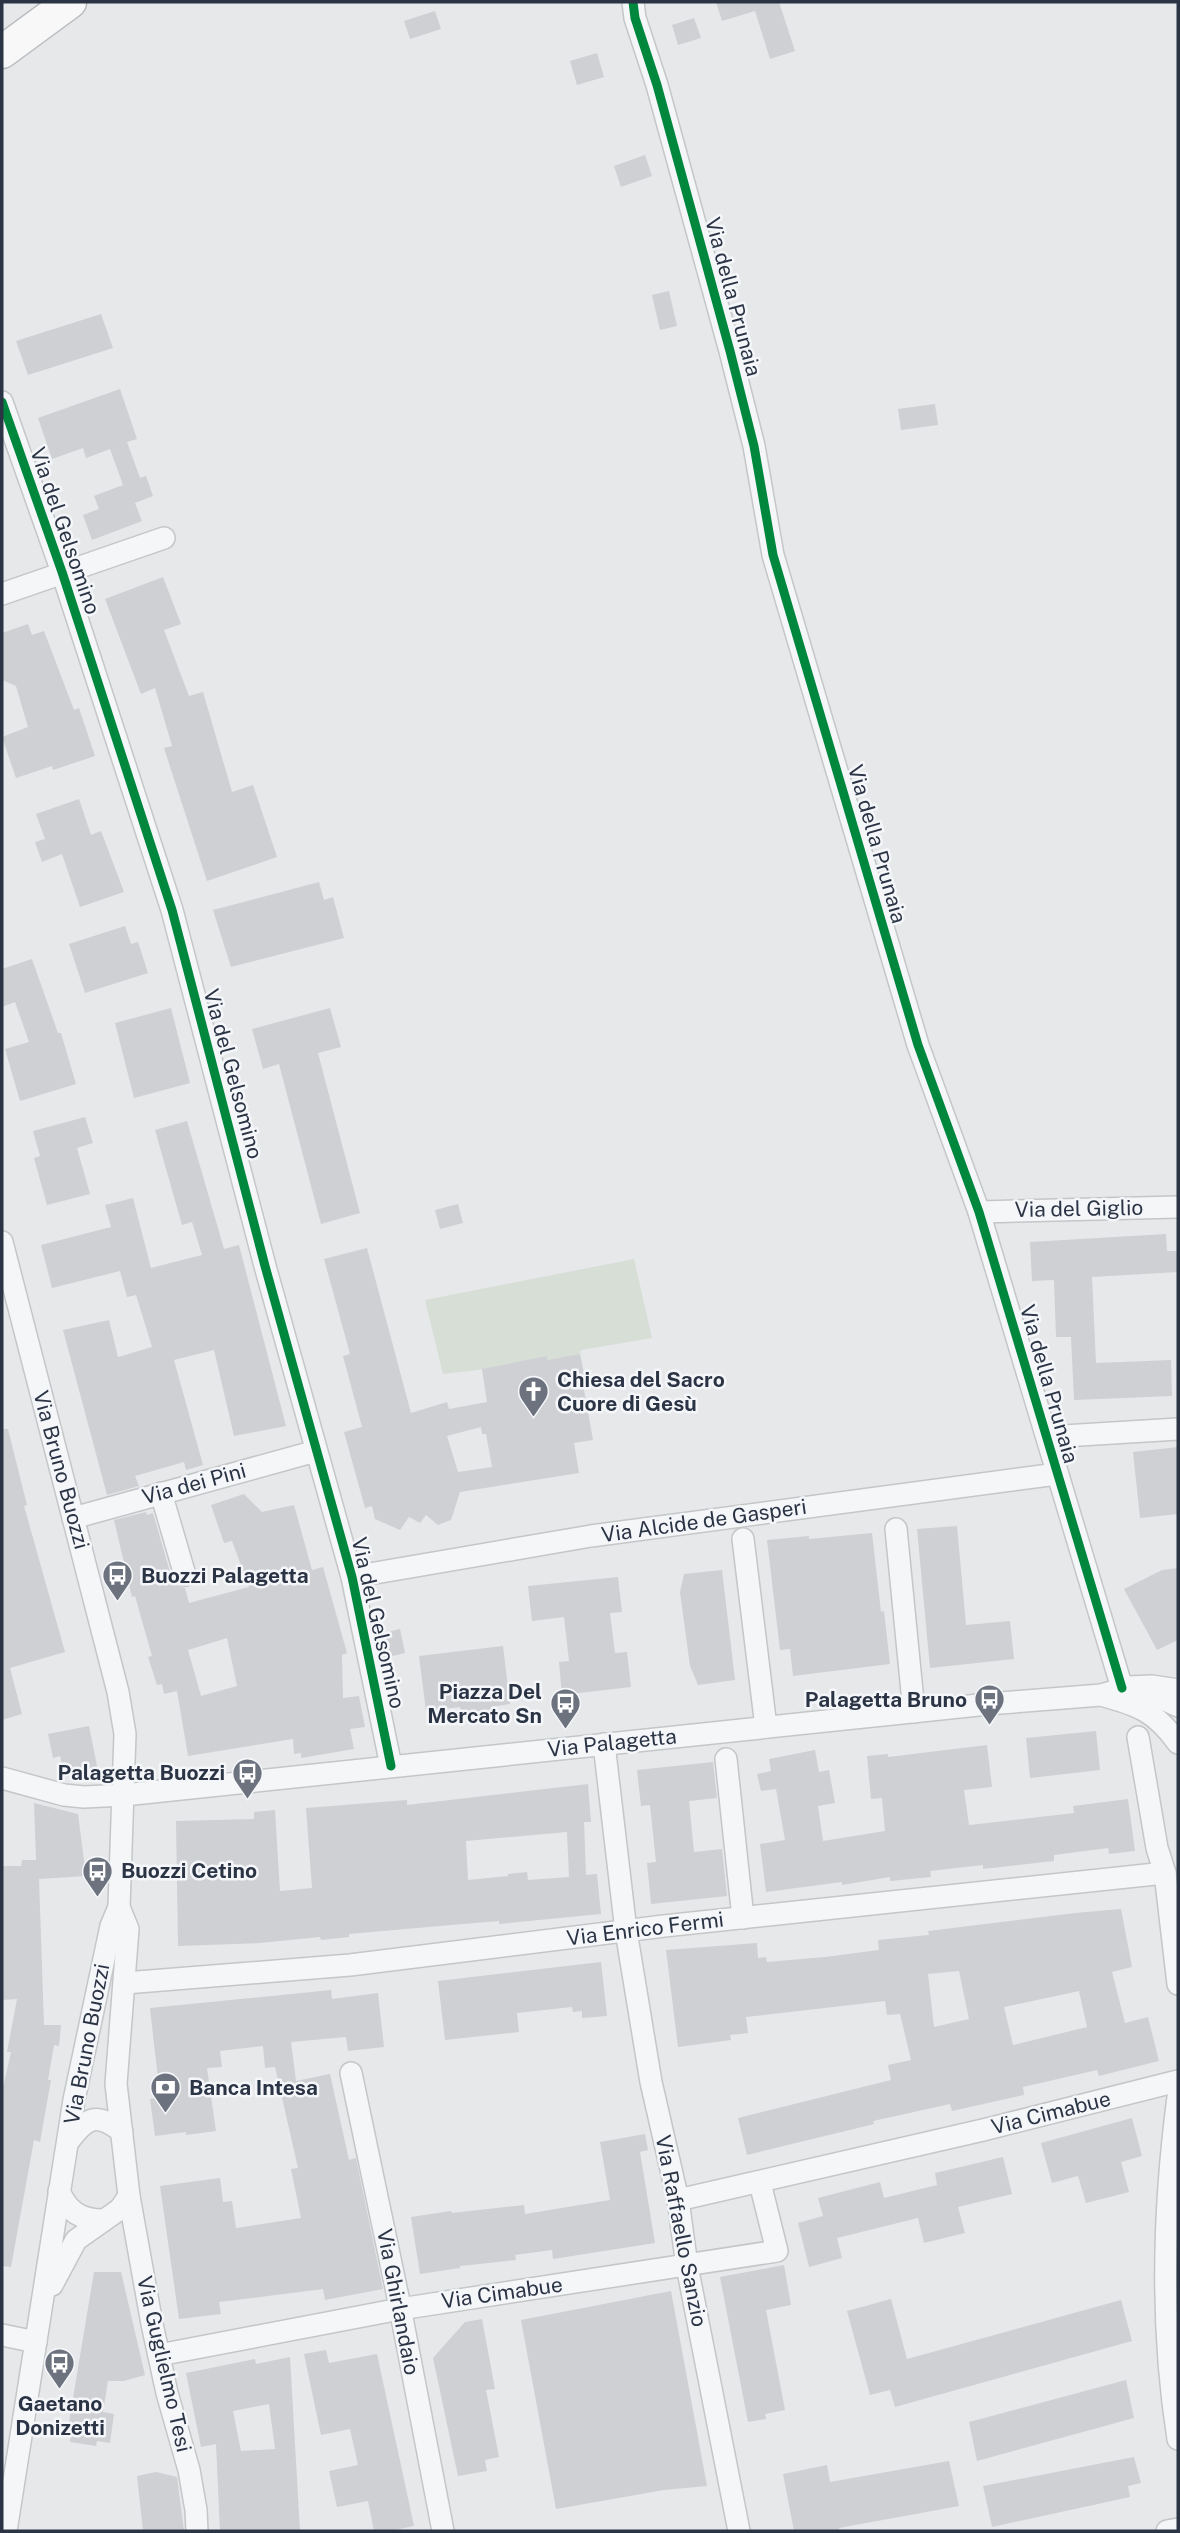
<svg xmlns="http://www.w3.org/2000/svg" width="1180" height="2533" viewBox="0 0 1180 2533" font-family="'Public Sans',sans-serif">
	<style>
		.green { fill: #d6ded6 }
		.building { fill: #ced0d3; fill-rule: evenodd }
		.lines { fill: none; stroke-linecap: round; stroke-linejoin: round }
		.minor-casing { stroke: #c4c6c8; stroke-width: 24 }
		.highway-casing { stroke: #b8bbbf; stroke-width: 35 }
		.minor { stroke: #f5f6f7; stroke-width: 21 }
		.highway { stroke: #f8f8f8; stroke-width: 32 }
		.cycleway-casing { stroke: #f4f6f9; stroke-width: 13 }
		.cycleway { stroke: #00873e; stroke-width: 9 }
		.labels { text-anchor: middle; stroke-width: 5; stroke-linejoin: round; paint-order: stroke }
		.street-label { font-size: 21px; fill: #2b3445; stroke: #f4f6f9 }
		.poi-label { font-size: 21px; font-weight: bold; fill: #2b3445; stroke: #f4f6f9; text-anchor: start }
	</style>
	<rect width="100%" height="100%" fill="#e6e8ea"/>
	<polygon class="green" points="634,1259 652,1338 581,1350 580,1354 547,1360 547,1356 478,1370 443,1374 425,1300"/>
	<g class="building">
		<polygon points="716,2 779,2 795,51 770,59 755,11 722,21"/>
		<polygon points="435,11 441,29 410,39 404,21"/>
		<polygon points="694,18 701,38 678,45 672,25"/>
		<polygon points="597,53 604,77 577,85 570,61"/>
		<polygon points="645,155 652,176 621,187 614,166"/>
		<polygon points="669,291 677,326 660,330 652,295"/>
		<polygon points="101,314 113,348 28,375 16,341"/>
		<polygon points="120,389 137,439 127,442 140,478 146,476 153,496 135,503 142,521 92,540 83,515 99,509 94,496 123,485 110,449 86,458 83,448 52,459 38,418"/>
		<polygon points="935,404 938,425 901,430 898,409"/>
		<polygon points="163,577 181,624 164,630 189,696 203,692 232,792 253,785 277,857 207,881 164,748 172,746 155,688 141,694 105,599"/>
		<polygon points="28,624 32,635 44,631 74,710 79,708 95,756 53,770 52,766 16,778 2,737 28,727 16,686 2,680 2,633"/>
		<polygon points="79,799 91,835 101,831 124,892 80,907 62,854 42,862 35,842 45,839 36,814"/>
		<polygon points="319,882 324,900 333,897 344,938 231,967 213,910"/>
		<polygon points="125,926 131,944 138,942 148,973 85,993 69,944"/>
		<polygon points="32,959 58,1033 61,1033 76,1084 20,1101 5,1049 29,1042 15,1002 2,1007 2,969"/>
		<polygon points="171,1008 190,1083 134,1098 115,1023"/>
		<polygon points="330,1008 341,1047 318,1053 360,1213 321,1224 279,1064 263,1069 252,1029"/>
		<polygon points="85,1117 93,1143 77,1148 90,1194 47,1205 34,1158 40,1156 33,1131"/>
		<polygon points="187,1121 224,1249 239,1245 286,1426 234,1436 214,1350 174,1360 203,1465 186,1470 184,1462 135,1476 139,1486 107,1495 63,1330 109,1320 118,1357 152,1347 136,1295 127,1297 120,1271 52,1288 41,1245 111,1227 105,1205 133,1198 151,1268 202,1255 192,1222 182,1225 155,1130"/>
		<polygon points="458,1204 463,1223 440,1229 435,1210"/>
		<polygon points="1166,1234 1167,1251 1178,1251 1178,1272 1092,1277 1096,1363 1171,1360 1172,1396 1074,1400 1071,1337 1056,1337 1054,1280 1032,1281 1030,1242"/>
		<path d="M367 1248 411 1413 447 1402 449 1409 487 1402 482 1369 547 1356V1360L580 1354 585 1378 582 1379 593 1440 574 1443 579 1473 460 1492 451 1520 438 1525 426 1515 420 1523 409 1517 400 1530 375 1519 372 1506 365 1508 344 1432 362 1427 343 1356 350 1354 324 1259ZM481 1427 482 1434H486L492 1467 458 1472 447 1436Z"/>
		<polygon points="2,1429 8,1429 27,1505 24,1506 65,1652 10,1668 22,1714 2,1720"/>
		<polygon points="1178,1447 1178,1514 1140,1518 1133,1452"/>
		<path d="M244 1494 262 1512 294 1505 312 1570 323 1567 347 1653 342 1655 343 1698 359 1696 365 1727 350 1729 354 1749 301 1758V1753L294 1754 293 1739 188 1756 177 1691 164 1694 162 1684 157 1685 148 1657 152 1656 135 1596 132 1597 114 1520 146 1512 147 1515 153 1513 172 1579 176 1585 185 1588 189 1603 249 1587 232 1541 224 1543 211 1505ZM227 1638 237 1686 201 1696 188 1650Z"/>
		<polygon points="957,1526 966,1625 1010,1621 1014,1659 930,1668 917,1529"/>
		<polygon points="872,1533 881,1612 884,1611 890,1664 793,1676 790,1649 780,1650 767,1540 809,1536 809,1539"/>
		<polygon points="1178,1568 1178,1640 1157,1650 1124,1589 1162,1570"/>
		<polygon points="722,1570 735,1680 698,1685 690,1666 680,1592 684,1574"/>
		<polygon points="618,1577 622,1612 610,1613 615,1653 627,1652 631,1687 562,1695 559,1662 569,1661 564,1617 532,1621 528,1586"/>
		<polygon points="400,1629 405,1653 385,1658 379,1634"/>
		<polygon points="503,1646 510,1704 491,1707 492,1713 461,1717 460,1707 426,1711 419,1656"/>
		<polygon points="89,1726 98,1771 65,1777 60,1756 53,1758 48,1734"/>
		<polygon points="1096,1731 1100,1770 1030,1778 1026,1738"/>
		<polygon points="987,1745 992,1787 964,1790 969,1825 1074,1813 1073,1806 1128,1799 1135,1851 1109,1854 1108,1848 1054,1855 1054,1861 983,1869 983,1865 930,1871 931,1877 890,1881 890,1877 842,1885 842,1882 766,1892 760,1844 785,1840 776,1789 761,1791 757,1774 771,1771 769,1759 815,1750 819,1772 829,1770 835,1803 818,1806 823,1841 885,1831 882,1798 871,1799 867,1756 888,1754 888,1757"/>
		<polygon points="713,1762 717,1798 689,1801 694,1852 722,1849 727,1896 651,1904 647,1863 656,1862 650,1805 641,1806 637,1770"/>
		<path d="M588 1784 591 1822H584L586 1875 597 1874 601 1914 499 1924V1921L451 1925 349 1934V1937L321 1940 320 1937 260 1943 178 1946 176 1821 254 1819V1812L275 1810 280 1891 312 1888 306 1808 407 1800V1805ZM567 1832 569 1877 528 1880 527 1872 508 1874V1876L468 1880 466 1841Z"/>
		<polygon points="34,1803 78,1814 86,1876 39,1879 44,2025 61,2025 59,2046 54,2045 48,2080 51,2080 40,2142 34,2140 11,2267 2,2266 2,2092 11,2052 7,2052 17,1999 2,2000 2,1866 21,1866 22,1860 36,1860"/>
		<path d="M1121 1909 1132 1967 1112 1972 1125 2023 1148 2017 1159 2061 1099 2076 1097 2070 1023 2087 1024 2095 952 2111 950 2104 873 2121 874 2124 747 2155 738 2118 891 2080 888 2065 911 2060 900 2014 887 2015 885 2001 746 2017 748 2033 730 2035 731 2040 678 2047 666 1950 757 1943 758 1958 766 1957 767 1962 825 1957 879 1950 878 1940 929 1935 928 1931 1075 1913ZM959 1971 969 2019 934 2027 928 1974ZM1079 1991 1087 2027 1013 2045 1004 2007Z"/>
		<polygon points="601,1962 607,2016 582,2018 582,2011 573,2012 572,2007 517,2013 519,2032 445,2040 438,1981"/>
		<polygon points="331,1990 332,1999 378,1993 384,2047 348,2051 346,2037 291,2042 296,2081 330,2074 349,2160 356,2158 383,2289 325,2300 323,2289 219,2302 221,2314 179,2319 160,2186 220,2178 223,2202 232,2201 236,2228 301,2218 291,2169 298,2168 275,2067 265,2068 263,2046 220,2051 222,2067 207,2068 216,2131 186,2135 186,2132 155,2136 150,2099 160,2097 150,2008"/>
		<polygon points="1132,2118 1142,2156 1121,2162 1129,2192 1086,2203 1078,2176 1052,2183 1041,2143"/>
		<polygon points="645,2134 648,2150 640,2152 655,2243 553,2259 552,2250 515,2255 516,2260 460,2266 460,2268 420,2274 411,2217 451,2211 452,2213 524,2205 525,2214 610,2200 600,2142"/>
		<polygon points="1003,2157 1012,2194 958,2207 965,2233 924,2243 918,2218 837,2238 842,2258 809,2267 798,2223 823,2216 818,2198 880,2182 884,2198 937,2185 935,2173"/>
		<polygon points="784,2265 791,2305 766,2310 785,2410 765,2414 766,2419 748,2422 720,2277"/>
		<polygon points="94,2272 121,2272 145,2375 124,2381 108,2381 103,2412 114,2414 110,2443 97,2441 96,2446 70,2442 72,2423 69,2422"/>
		<polygon points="671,2291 707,2486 664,2490 556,2509 521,2320"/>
		<polygon points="891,2299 907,2359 1121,2300 1132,2341 895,2407 890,2390 870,2395 847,2311"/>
		<polygon points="482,2319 495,2389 486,2390 499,2457 485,2460 487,2471 458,2476 433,2358 465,2322"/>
		<polygon points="326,2350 329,2363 377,2354 414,2526 389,2531 374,2531 368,2501 337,2507 329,2471 358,2465 350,2429 321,2435 304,2354"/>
		<path d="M290 2357 300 2531H220L216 2444 201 2447 186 2373 255 2359 256 2364ZM269 2404 275 2449 241 2451 233 2411Z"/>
		<polygon points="1126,2380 1134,2418 977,2461 969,2422"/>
		<polygon points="1134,2457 1141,2483 1128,2486 1130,2497 992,2527 983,2486"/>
		<polygon points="949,2461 959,2506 839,2528 840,2531 794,2531 783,2474 827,2465 830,2482"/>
		<polygon points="156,2472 177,2477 184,2531 143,2531 137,2476"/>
	</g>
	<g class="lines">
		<defs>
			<g id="minor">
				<polyline points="633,2 635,18 657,85 730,351 754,446 773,555 918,1045 979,1212 1122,1688"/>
				<polyline points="2,402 62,572 172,910 265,1266 352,1577 391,1766"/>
				<polyline points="2,594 164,538"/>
				<polyline points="979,1212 1178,1207"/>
				<polyline points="2,1242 118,1692 125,1734 119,1907 111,1926 74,2100 6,2531"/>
				<polyline points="1047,1437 1178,1429"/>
				<polyline points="161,1493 185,1575"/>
				<polyline points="73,1518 316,1451"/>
				<polyline points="896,1529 914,1712"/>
				<polyline points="743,1539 766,1727"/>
				<polyline points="352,1577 591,1536 1057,1474"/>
				<polyline points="1145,1691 1178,1706"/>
				<path d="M1101 1695C1138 1705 1155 1711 1178 1743"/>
				<polyline points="1138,1737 1157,1848 1165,1873 1178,1984"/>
				<polyline points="604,1744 626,1931 651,2082 678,2200 687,2266 739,2531"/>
				<polyline points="726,1759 743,1918"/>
				<polyline points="2,1778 64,1795 84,1797 124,1795 988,1704 1101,1695 1128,1687 1152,1686 1178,1690"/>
				<polyline points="119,1907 128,1929 116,2084 129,2196 152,2324 167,2393 189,2470 196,2510 197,2531"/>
				<polyline points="125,1983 350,1965 664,1926 1165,1873"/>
				<polyline points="351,2073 398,2297 443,2531"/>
				<path d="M1178 2097C1163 2211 1160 2325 1178 2439"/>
				<path d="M68 2142C86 2118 96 2111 122 2132"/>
				<path d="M59 2191C68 2212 81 2220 103 2220"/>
				<polyline points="678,2200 983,2130 1178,2081"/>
				<polyline points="52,2285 76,2240 120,2209 129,2196"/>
				<polyline points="2,2335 36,2342"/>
				<polyline points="159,2355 400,2309 777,2251 760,2183"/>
				<polyline points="1167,2531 1178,2529"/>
			</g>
			<polyline id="highway" points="2,52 70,2"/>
		</defs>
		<use href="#minor" class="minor-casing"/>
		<use href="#highway" class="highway-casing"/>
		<use href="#minor" class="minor"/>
		<use href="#highway" class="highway"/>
		<defs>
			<g id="cycleway">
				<polyline points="633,2 635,18 657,85 730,351 754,446 773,555 918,1045 979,1212 1122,1688"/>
				<polyline points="2,402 62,572 172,910 265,1266 352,1577 391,1766"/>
			</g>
		</defs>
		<use href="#cycleway" class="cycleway-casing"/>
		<use href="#cycleway" class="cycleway"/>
	</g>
	<defs>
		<symbol id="church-pin" viewBox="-11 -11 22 30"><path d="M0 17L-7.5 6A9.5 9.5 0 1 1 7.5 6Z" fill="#6c737f" stroke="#f4f6f9"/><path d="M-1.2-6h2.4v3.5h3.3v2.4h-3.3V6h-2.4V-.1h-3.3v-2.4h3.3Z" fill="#fff"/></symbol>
		<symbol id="bus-pin" viewBox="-11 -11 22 30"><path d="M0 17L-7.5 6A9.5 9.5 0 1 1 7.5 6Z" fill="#6c737f" stroke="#f4f6f9"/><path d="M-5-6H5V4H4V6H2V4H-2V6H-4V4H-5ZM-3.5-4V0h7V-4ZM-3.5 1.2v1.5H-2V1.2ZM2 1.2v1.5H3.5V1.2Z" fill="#fff"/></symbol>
		<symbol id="bank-pin" viewBox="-11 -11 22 30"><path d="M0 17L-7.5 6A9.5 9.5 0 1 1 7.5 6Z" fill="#6c737f" stroke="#f4f6f9"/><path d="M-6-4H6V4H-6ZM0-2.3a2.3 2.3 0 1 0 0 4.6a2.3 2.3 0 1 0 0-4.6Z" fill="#fff"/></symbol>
	</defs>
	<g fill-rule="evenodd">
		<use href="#church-pin" x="516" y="1374" width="35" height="47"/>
		<use href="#bus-pin" x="100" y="1558" width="35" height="47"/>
		<use href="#bus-pin" x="972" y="1682" width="35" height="47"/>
		<use href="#bus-pin" x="548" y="1686" width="35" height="47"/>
		<use href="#bus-pin" x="230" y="1756" width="35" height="47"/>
		<use href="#bus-pin" x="80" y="1854" width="35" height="47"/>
		<use href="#bank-pin" x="148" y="2070" width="35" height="47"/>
		<use href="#bus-pin" x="42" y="2346" width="35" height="47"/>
	</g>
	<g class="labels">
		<g class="street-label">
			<text transform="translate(733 297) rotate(75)" y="7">Via della Prunaia</text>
			<text transform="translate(65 531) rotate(71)" y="7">Via del Gelsomino</text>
			<text transform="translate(877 844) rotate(74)" y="7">Via della Prunaia</text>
			<text transform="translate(233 1074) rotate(75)" y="7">Via del Gelsomino</text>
			<text transform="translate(1079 1209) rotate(-1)" y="7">Via del Giglio</text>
			<text transform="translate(1049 1384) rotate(74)" y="7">Via della Prunaia</text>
			<text transform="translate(61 1470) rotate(75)" y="7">Via Bruno Buozzi</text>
			<text transform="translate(194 1484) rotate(-15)" y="7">Via dei Pini</text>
			<text transform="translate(704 1521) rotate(-8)" y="7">Via Alcide de Gasperi</text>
			<text transform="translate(378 1623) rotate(77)" y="7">Via del Gelsomino</text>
			<text transform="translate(612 1743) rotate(-6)" y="7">Via Palagetta</text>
			<text transform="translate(645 1929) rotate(-7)" y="7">Via Enrico Fermi</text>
			<text transform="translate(87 2044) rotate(-79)" y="7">Via Bruno Buozzi</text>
			<text transform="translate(1051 2113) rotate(-14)" y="7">Via Cimabue</text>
			<text transform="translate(681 2231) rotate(79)" y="7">Via Raffaello Sanzio</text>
			<text transform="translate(502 2293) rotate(-8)" y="7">Via Cimabue</text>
			<text transform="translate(398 2302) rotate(79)" y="7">Via Ghirlandaio</text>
			<text transform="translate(164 2364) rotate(77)" y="7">Via Guglielmo Tesi</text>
		</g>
		<g class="poi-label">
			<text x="557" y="1387">Chiesa del Sacro<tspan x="557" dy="24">Cuore di Gesù</tspan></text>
			<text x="141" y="1583">Buozzi Palagetta</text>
			<text x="542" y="1699" text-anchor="end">Piazza Del<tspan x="542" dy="24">Mercato Sn</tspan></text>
			<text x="967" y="1707" text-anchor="end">Palagetta Bruno</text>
			<text x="225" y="1780" text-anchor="end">Palagetta Buozzi</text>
			<text x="121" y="1878">Buozzi Cetino</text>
			<text x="189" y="2095">Banca Intesa</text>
			<text x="60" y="2411" text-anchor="middle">Gaetano<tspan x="60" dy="24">Donizetti</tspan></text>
		</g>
	</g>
	<rect width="1180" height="2533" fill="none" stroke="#2b3445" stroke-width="7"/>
</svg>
